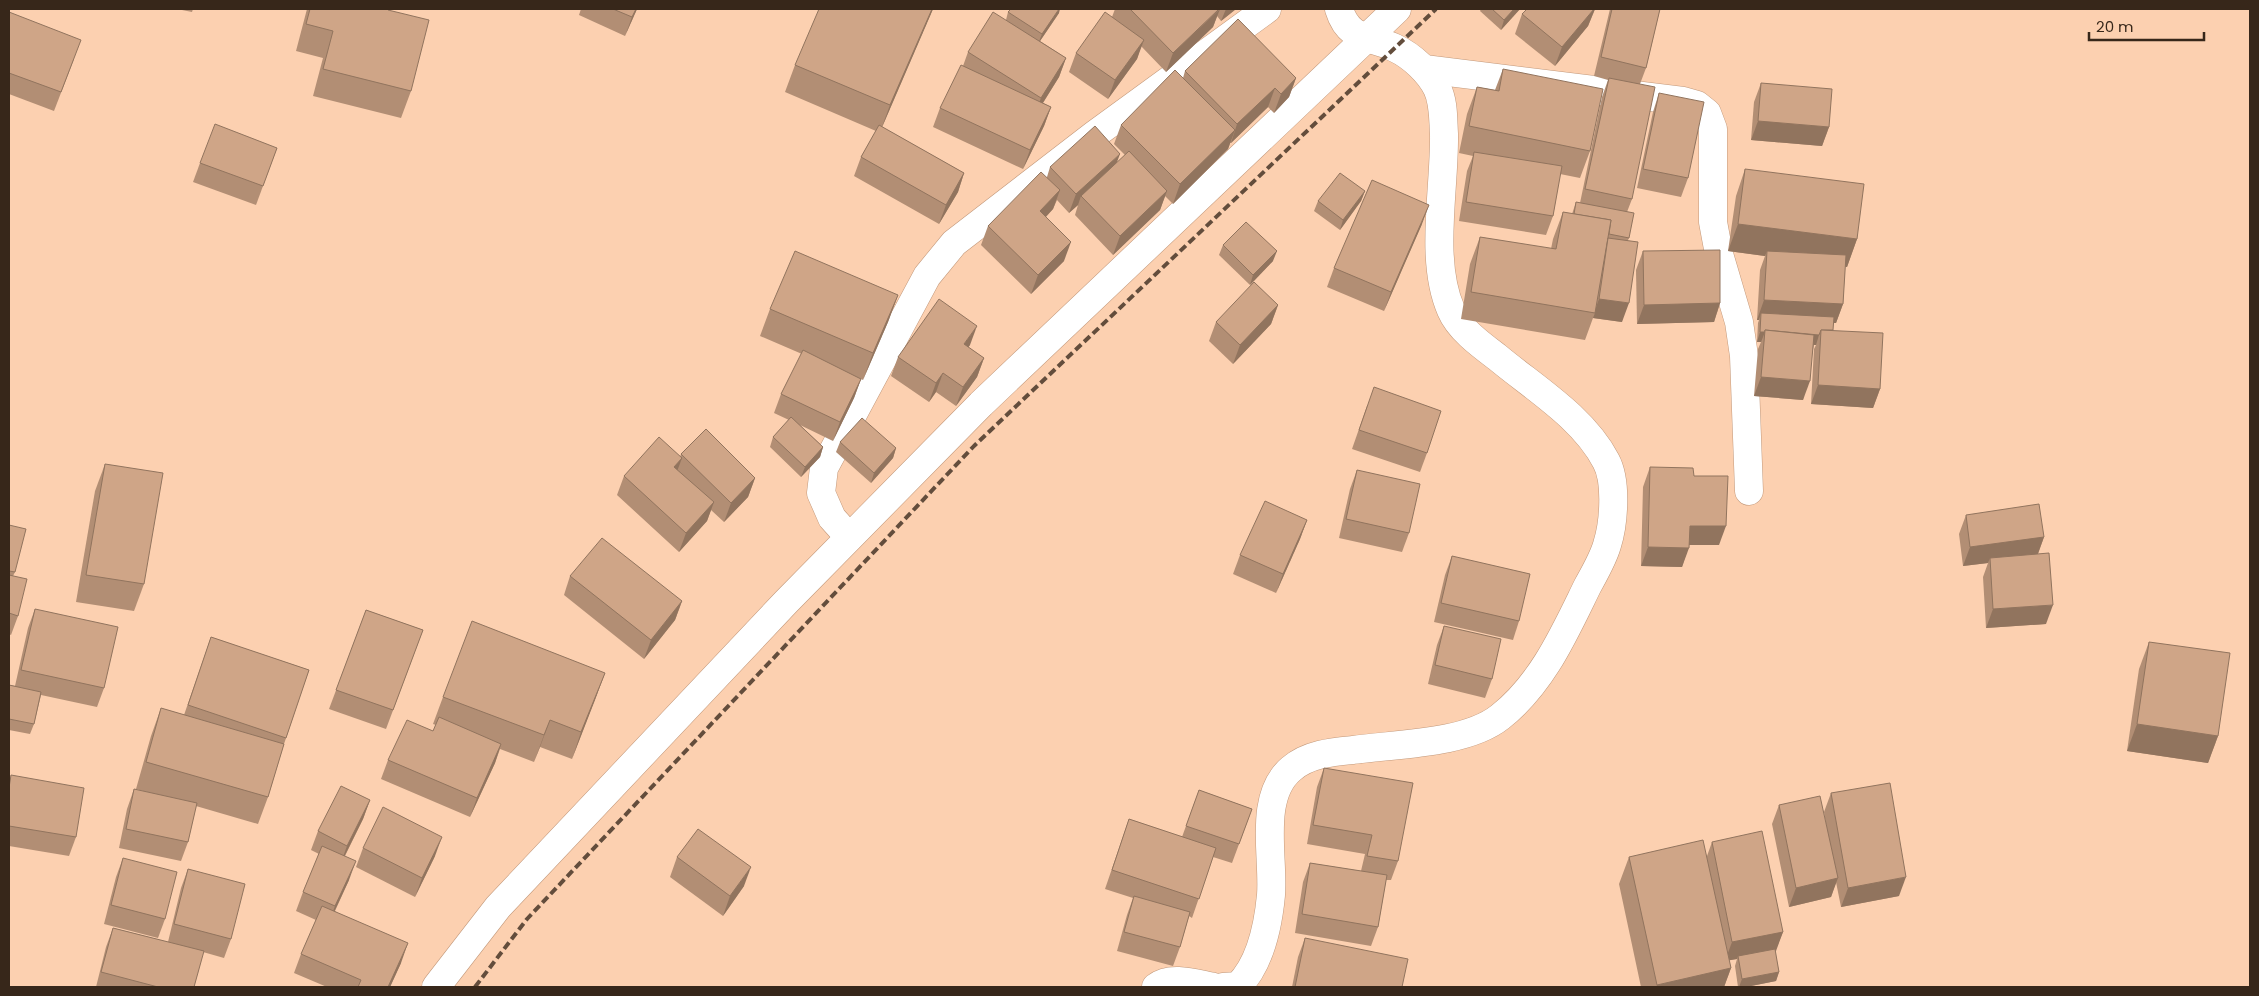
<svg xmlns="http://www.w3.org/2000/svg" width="2259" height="996" viewBox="0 0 2259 996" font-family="Poppins,sans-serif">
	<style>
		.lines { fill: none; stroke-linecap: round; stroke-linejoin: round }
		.minor-casing { stroke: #c2987a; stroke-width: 29 }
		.minor { stroke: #fff; stroke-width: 28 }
		.rail { stroke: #634d3c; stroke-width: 4; stroke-dasharray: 8 4; stroke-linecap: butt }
		.wall { fill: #b28e74 }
		.shaded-wall { fill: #91745e }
		.building { fill: #cfa587; stroke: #91745e }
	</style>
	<rect width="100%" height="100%" fill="#fcd0b0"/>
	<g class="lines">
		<defs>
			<g id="minor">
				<polyline points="1424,69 1683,101 1697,105 1707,113 1713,129 1713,222 1719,254 1739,322 1744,356 1749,491"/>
				<polyline points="849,537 832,518 821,493 824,468 927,276 954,243 1094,135 1267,9"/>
				<polyline points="436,987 498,907 786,602 981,404 1397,9"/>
				<path d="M1156 987C1171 975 1197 984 1214 987"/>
				<path d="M1223 987 1238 986C1260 964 1268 927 1271 895 1274 857 1258 797 1291 769 1308 754 1332 752 1353 750 1396 744 1466 744 1500 717 1542 684 1564 634 1587 587 1594 574 1603 559 1607 545 1614 523 1617 481 1606 461 1583 417 1534 388 1497 357 1481 345 1459 329 1451 310 1429 260 1445 188 1444 134 1443 119 1444 102 1437 88 1429 72 1412 56 1395 48 1372 36 1349 42 1339 9"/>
			</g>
		</defs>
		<use href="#minor" class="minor-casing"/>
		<use href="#minor" class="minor"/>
		<polyline class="rail" points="475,987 527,919 974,446 1436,9"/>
	</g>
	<g class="wall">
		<polygon points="177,9 193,9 192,12"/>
		<polygon points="307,9 388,9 411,91 401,118 313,96 323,58 296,51"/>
		<polygon points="581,9 637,9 625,36 579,15"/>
		<polygon points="933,9 882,127 964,173 958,192 939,224 854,176 861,157 876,131 785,92 795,65"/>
		<polygon points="1115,9 1236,9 1221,21 1217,16 1213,27 1166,72 1141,46 1137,59 1108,99 1069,72 1076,53 1114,19 1112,17"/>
		<polygon points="1481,9 1520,9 1501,30 1480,11"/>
		<polygon points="1527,9 1595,9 1588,26 1555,66 1515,34 1522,14"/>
		<polygon points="1610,9 1660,9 1646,68 1640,84 1632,199 1627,212 1629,238 1628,240 1622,322 1593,318 1585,340 1461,319 1470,264 1480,237 1551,249 1553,239 1563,212 1572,214 1576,202 1580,203 1602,97 1608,80 1594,76"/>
		<polygon points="9,12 74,59 54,111 9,94"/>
		<polygon points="1008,12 1059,13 1040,41 1066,58 1059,77 1043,103 1051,107 1044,126 1023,169 933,127 940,108 963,66 968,52 1006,20"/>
		<polygon points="1503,69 1590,151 1580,178 1560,174 1553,216 1546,235 1459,221 1467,171 1473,156 1459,153 1467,114 1477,87 1495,90"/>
		<polygon points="1185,71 1296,78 1289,97 1274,113 1268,107 1231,143 1230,143 1228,149 1173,204 1165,196 1160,210 1113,255 1075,215 1078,205 1069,213 1057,200 1053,209 1046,217 1064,261 1031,294 981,245 988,226 1047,177 1050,167 1117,163 1125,155 1114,144 1121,125 1183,78"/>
		<polygon points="1761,83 1829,127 1822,146 1751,140 1754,102"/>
		<polygon points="1659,93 1688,178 1681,197 1637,188 1653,112"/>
		<polygon points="277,148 256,205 193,182 200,163"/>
		<polygon points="1745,169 1857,239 1847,267 1845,266 1843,304 1836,323 1833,323 1833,330 1880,389 1873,408 1811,404 1814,349 1816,345 1814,345 1803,400 1754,396 1758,349 1761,342 1757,342 1758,323 1759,320 1757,320 1760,270 1765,256 1728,251 1736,196"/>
		<polygon points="1365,191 1361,201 1340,230 1314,211 1318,201"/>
		<polygon points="1422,224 1384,311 1327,287 1334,268"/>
		<polygon points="1223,245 1273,261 1250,285 1219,255"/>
		<polygon points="1643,251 1720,303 1714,322 1637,324 1636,270"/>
		<polygon points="898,295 888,322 863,380 861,379 854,398 833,441 800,425 823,447 820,457 801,477 770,447 773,437 789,420 774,413 781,394 802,354 760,336 770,309"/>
		<polygon points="1278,305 1271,324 1233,364 1209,341 1216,322"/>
		<polygon points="970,345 968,347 984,358 977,377 956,406 936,392 929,402 891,376 898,357"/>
		<polygon points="1367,406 1427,453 1420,472 1352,449"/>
		<polygon points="840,442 896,448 893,458 871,483 836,452"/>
		<polygon points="681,454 755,478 748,497 724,522 711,510 707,521 679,552 617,495 624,476 680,457"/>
		<polygon points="105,464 144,584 134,611 76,602 95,491"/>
		<polygon points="1650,467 1694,476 1719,545 1689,545 1682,567 1641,566 1643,487"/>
		<polygon points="1357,470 1409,533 1402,552 1339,538 1350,489"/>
		<polygon points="1966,515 2044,537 2038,554 2046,624 1986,628 1983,577 1988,563 1963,566 1959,534"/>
		<polygon points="1307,520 1300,539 1276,593 1233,574 1240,555"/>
		<polygon points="9,525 15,572 13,576 18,616 11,635 9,634"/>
		<polygon points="1452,556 1519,621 1513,640 1434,622 1445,575"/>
		<polygon points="570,576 682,601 675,620 644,659 564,595"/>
		<polygon points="35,609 104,688 97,707 41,695 34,724 30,734 9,730 9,685 15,686 28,628"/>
		<polygon points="366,610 423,630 386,729 329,709"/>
		<polygon points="1444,626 1492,679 1485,698 1428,684 1437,645"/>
		<polygon points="211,637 309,670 284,744 268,797 258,824 196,806 188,842 181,861 119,848 127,809 134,789 150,793 136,789 151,736 161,708 184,715"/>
		<polygon points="2149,642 2218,736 2208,763 2127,751 2139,669"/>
		<polygon points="605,673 572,759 540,747 534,762 500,749 495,763 470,817 381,779 388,760 433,731 436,725 433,724 443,697"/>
		<polygon points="1324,768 1398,861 1391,880 1386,880 1378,927 1371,946 1295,933 1303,882 1310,863 1361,871 1365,854 1307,844 1317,787"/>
		<polygon points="11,775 76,837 69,856 9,846 9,782"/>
		<polygon points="1199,790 1252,809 1232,863 1213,857 1192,918 1189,916 1180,947 1173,966 1117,951 1127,915 1133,898 1105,889 1129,819 1182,837"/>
		<polygon points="1831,793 1899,896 1841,907 1836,882 1831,897 1789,907 1772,824 1779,805 1827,830 1824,812"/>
		<polygon points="370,800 363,819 345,856 349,880 335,911 401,963 390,987 327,987 294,973 301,954 316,920 296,911 303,892 319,854 311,850 318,831"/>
		<polygon points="1712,842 1783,932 1775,951 1779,972 1776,981 1746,987 1738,987 1735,966 1737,959 1729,960 1731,968 1724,987 1641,987 1619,884 1629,857 1707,856"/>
		<polygon points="363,848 435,856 415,897 356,867"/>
		<polygon points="677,857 744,886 723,916 670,877"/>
		<polygon points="123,858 165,919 158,938 104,924 116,877"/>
		<polygon points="188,869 231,939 224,958 203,952 194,987 96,987 106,947 113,928 168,942 181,888"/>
		<polygon points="1305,938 1402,987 1292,987 1298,957"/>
	</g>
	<g class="shaded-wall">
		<polygon points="636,9 637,9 625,36 632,17"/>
		<polygon points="932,9 933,9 880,132 890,105"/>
		<polygon points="1059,9 1060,9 1059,13 1038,44 1042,34"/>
		<polygon points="1220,9 1213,27 1166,72 1173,53"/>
		<polygon points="1226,9 1236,9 1221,21"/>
		<polygon points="1514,9 1520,9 1501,30 1504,20"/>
		<polygon points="1594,9 1595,9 1588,26 1555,66 1562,47"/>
		<polygon points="1144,40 1137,59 1108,99 1115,80"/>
		<polygon points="1066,58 1059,77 1034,117 1041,98"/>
		<polygon points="1296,78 1289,97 1274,113 1281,94"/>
		<polygon points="1275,88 1268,107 1231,143 1237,124"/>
		<polygon points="1051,107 1044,126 1023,169 1030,150"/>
		<polygon points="1758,121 1829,127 1822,146 1751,140"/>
		<polygon points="1235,130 1228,149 1173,204 1180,184"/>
		<polygon points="1120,154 1113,173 1081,196 1078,205 1069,213 1076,194"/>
		<polygon points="964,173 958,192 939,224 946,205"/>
		<polygon points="1060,190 1053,209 1033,230 1040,211"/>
		<polygon points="1167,191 1160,210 1113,255 1120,236"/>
		<polygon points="1365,191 1361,201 1340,230 1343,220"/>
		<polygon points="1429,205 1422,224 1384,311 1391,292"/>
		<polygon points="1738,224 1857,239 1847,267 1767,256 1767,251 1765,256 1728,251"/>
		<polygon points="1071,242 1064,261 1031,294 1038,275"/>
		<polygon points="1277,251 1273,261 1250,285 1253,275"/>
		<polygon points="898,295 888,322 863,380 873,353"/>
		<polygon points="1599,299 1629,303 1622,322 1593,318 1595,313 1594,313"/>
		<polygon points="1764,300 1843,304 1836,323 1761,320 1761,313 1759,320 1757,320"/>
		<polygon points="1720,303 1714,322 1637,324 1644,305"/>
		<polygon points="1278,305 1271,324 1233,364 1240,345"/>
		<polygon points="977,326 970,345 957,363 964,344"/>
		<polygon points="1760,332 1765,332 1761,342 1757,342"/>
		<polygon points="1765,332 1819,335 1816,345 1764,342"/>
		<polygon points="984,358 977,377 956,406 963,387"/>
		<polygon points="943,373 936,392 929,402 936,383"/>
		<polygon points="1761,377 1810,381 1803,400 1754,396"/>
		<polygon points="861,379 854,398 833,441 840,422"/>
		<polygon points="1818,385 1880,389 1873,408 1811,404"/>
		<polygon points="823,447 820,457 801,477 805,467"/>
		<polygon points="896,448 893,458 871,483 874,473"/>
		<polygon points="682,458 675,477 674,467"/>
		<polygon points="755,478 748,497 724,522 731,503"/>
		<polygon points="714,502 707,521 679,552 686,533"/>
		<polygon points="1307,520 1300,539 1276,593 1283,574"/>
		<polygon points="1690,526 1726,526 1719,545 1683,545"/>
		<polygon points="2044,537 2037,556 1990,558 1988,563 1963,566 1970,547"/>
		<polygon points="1648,547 1689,548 1682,567 1641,566"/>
		<polygon points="682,601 675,620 644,659 651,640"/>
		<polygon points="2053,605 2046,624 1986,628 1993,609"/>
		<polygon points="605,673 595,700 572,759 581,732"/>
		<polygon points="550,720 540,747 534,762 544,735"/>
		<polygon points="2137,724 2218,736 2208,763 2127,751"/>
		<polygon points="501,744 495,763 470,817 477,798"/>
		<polygon points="370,800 363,819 340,865 347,846"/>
		<polygon points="442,837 435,856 415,897 422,878"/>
		<polygon points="356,861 349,880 328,925 335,906"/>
		<polygon points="751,867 744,886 723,916 730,896"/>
		<polygon points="1906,877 1899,896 1841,907 1848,888"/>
		<polygon points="1838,878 1831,897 1789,907 1796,888"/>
		<polygon points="1783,932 1776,951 1739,958 1738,956 1737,959 1725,961 1732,942"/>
		<polygon points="408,943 401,963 390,987 388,987"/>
		<polygon points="1731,968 1724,987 1656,987 1657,985"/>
		<polygon points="1779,972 1776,981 1746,987 1739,987 1742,979"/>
	</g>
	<g class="building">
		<polygon points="310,9 388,9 388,10 429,20 411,91 323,69 333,31 306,24"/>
		<polygon points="613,9 636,9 632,17"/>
		<polygon points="819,9 932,9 890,105 795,65"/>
		<polygon points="1011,9 1059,9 1042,34 1008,12"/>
		<polygon points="1130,9 1219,9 1173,53"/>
		<polygon points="1492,9 1514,9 1504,20"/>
		<polygon points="1527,9 1594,9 1562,47 1522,14"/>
		<polygon points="1612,9 1660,9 1646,68 1601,57"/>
		<polygon points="9,12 81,40 61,92 9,73"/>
		<polygon points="993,12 1066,58 1041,98 968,52"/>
		<polygon points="1105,12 1144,40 1115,80 1076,53"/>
		<polygon points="1238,19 1296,78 1281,94 1275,88 1237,124 1185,71"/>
		<polygon points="961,65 1051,107 1030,150 940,108"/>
		<polygon points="1503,69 1603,89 1590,151 1469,126 1477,87 1499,91"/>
		<polygon points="1175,70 1235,130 1180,184 1121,125"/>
		<polygon points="1609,78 1655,87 1632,199 1585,189"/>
		<polygon points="1761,83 1832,89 1829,127 1758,121"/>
		<polygon points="1659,93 1704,102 1688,178 1643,169"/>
		<polygon points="215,124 277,148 263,186 200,163"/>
		<polygon points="879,125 964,173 946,205 861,157"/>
		<polygon points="1095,126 1120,154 1076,194 1050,167"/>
		<polygon points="1129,151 1167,191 1120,236 1081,196"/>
		<polygon points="1474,152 1562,166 1553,216 1466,202"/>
		<polygon points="1745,169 1864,184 1857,239 1738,224"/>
		<polygon points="1041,172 1060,190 1040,211 1071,242 1038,275 988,226"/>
		<polygon points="1340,173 1365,191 1343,220 1318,201"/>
		<polygon points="1372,180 1429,205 1391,292 1334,268"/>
		<polygon points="1576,202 1634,213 1629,238 1609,234 1611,220 1574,214"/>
		<polygon points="1563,212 1611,220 1595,313 1471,292 1480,237 1556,249"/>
		<polygon points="1246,222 1277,251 1253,275 1223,245"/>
		<polygon points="1608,238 1638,242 1629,303 1599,299"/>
		<polygon points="1720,250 1720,303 1644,305 1643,251"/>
		<polygon points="795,251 898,295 873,353 770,309"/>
		<polygon points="1767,251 1846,255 1843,304 1764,300"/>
		<polygon points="1254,282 1278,305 1240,345 1216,322"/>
		<polygon points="939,299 977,326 964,344 984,358 963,387 943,373 936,383 898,357"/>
		<polygon points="1761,313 1834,317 1833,330 1821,330 1819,335 1765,330 1765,332 1760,332"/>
		<polygon points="1765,330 1814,335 1810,381 1761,377"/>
		<polygon points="1821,330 1883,333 1880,389 1818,385"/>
		<polygon points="803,350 861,379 840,422 781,394"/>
		<polygon points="1374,387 1441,411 1427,453 1359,430"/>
		<polygon points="791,417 823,447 805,467 773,437"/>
		<polygon points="862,418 896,448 874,473 840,442"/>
		<polygon points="706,429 755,478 731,503 681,454"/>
		<polygon points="659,437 682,458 674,467 714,502 686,533 624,476"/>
		<polygon points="105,464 163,473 144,584 86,575"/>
		<polygon points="1650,467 1693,468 1694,476 1728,476 1726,526 1690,526 1689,548 1648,547"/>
		<polygon points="1357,470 1420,484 1409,533 1346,519"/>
		<polygon points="1265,501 1307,520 1283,574 1240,555"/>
		<polygon points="2039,504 2044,537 1970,547 1966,515"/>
		<polygon points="9,525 26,529 15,572 9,571"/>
		<polygon points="602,538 682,601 651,640 570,576"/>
		<polygon points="2049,553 2053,605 1993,609 1990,558"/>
		<polygon points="1452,556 1530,574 1519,621 1441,603"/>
		<polygon points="9,575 27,579 18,616 9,613"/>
		<polygon points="35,609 118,627 104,688 21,670"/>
		<polygon points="366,610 423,630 393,710 336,690"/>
		<polygon points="472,621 605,673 581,732 550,720 544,735 443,697"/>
		<polygon points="1444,626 1501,639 1492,679 1435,665"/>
		<polygon points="211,637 309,670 286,738 188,705"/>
		<polygon points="2149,642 2230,653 2218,736 2137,724"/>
		<polygon points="9,685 41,692 34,724 9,719"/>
		<polygon points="161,708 284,744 268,797 146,762"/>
		<polygon points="439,717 501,744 477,798 388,760 407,720 433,731"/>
		<polygon points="1324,768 1413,783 1398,861 1367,856 1372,835 1313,825"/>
		<polygon points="11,775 84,788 76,837 9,826 9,788"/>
		<polygon points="1890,783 1906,877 1848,888 1831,793"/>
		<polygon points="341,786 370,800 347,846 318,831"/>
		<polygon points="134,789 197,803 188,842 126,829"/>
		<polygon points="1199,790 1252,809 1239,844 1186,826"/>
		<polygon points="1820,796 1838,878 1796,888 1779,805"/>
		<polygon points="383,807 442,837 422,878 363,848"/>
		<polygon points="1129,819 1216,848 1199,899 1112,870"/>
		<polygon points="698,829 751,867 730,896 677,857"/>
		<polygon points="1762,831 1783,932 1732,942 1712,842"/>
		<polygon points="1703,840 1731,968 1657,985 1629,857"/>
		<polygon points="322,846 356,861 335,906 303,892"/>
		<polygon points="123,858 177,872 165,919 111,905"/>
		<polygon points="1310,863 1387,875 1378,927 1302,914"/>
		<polygon points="188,869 245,884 231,939 174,924"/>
		<polygon points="1134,896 1190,912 1180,947 1124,932"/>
		<polygon points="322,906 408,943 388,987 358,987 361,980 301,954"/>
		<polygon points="113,928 204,951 194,987 158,987 101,972"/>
		<polygon points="1305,938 1408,959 1402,987 1295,987"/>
		<polygon points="1775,949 1779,972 1742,979 1738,956"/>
	</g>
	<rect width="2259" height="996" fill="none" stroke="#37271a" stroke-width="20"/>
	<path d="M2089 32v8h115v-8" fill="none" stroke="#37271a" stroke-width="2.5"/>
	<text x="2096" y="32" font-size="15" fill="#37271a" stroke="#fcd0b0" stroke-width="4" paint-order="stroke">20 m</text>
</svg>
